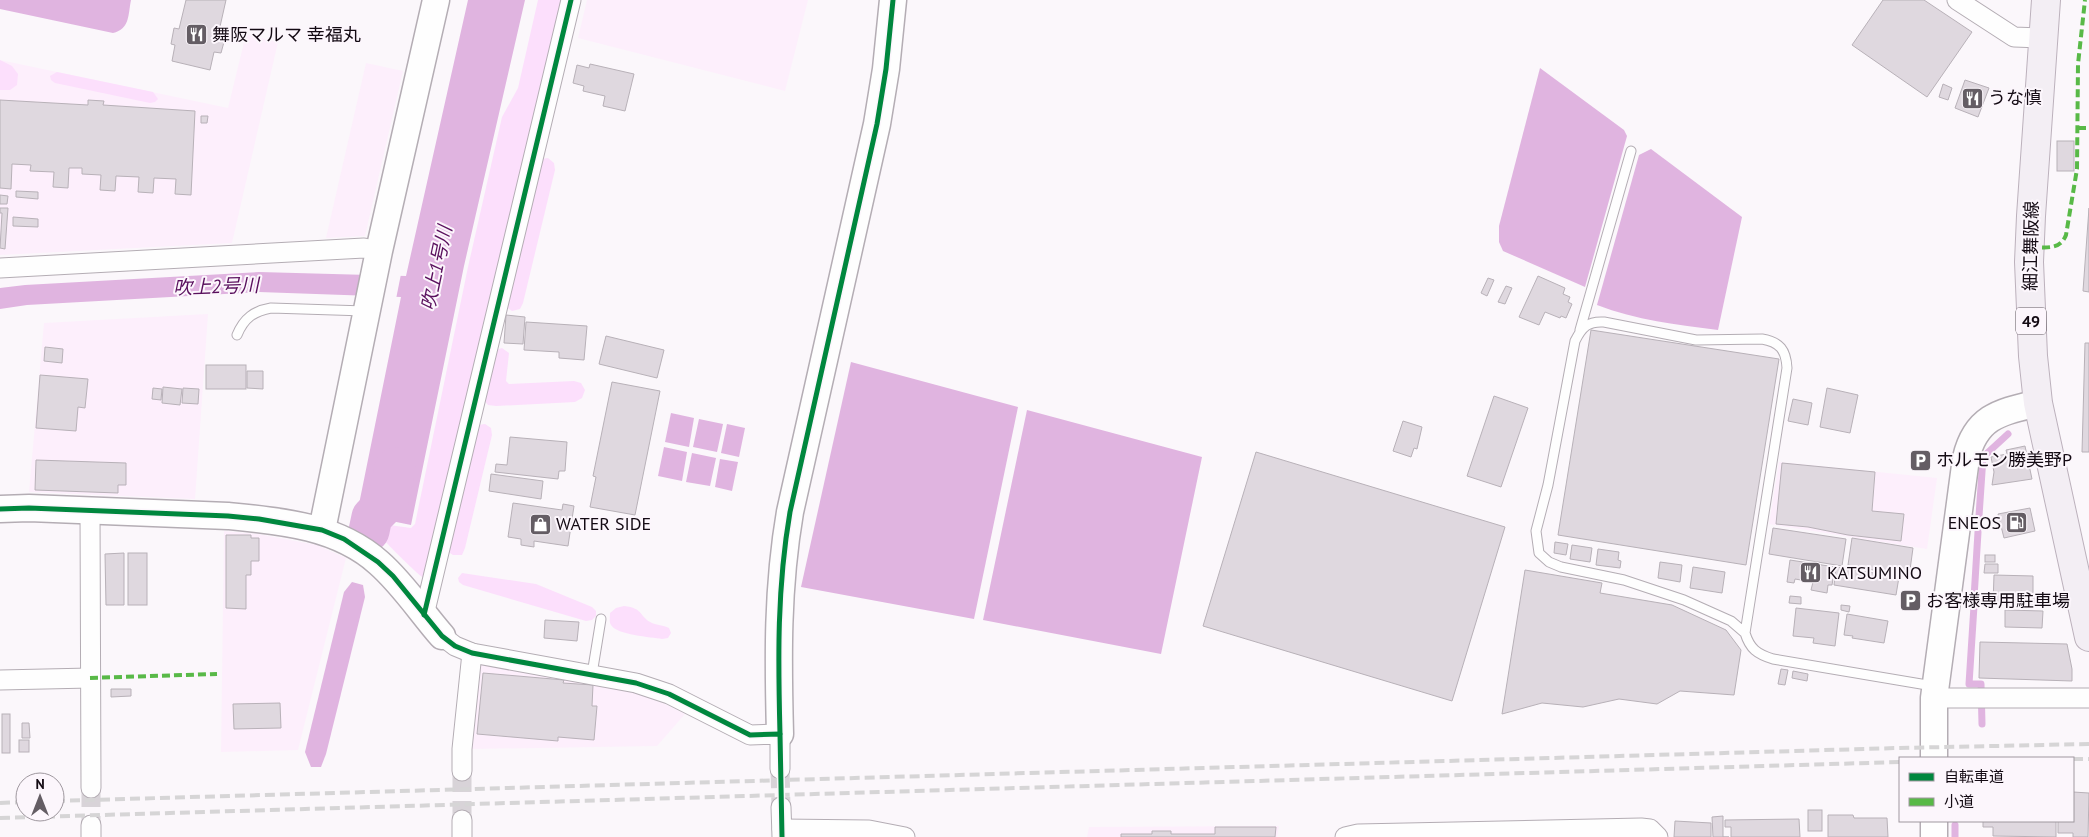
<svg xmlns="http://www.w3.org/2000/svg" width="2089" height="837" viewBox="0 0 2089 837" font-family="'PT Sans','Noto Sans JP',sans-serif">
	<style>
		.built { fill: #fdeffc }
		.green { fill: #fcdffc }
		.water { fill: #e0b4e0 }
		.pier { fill: #fbf7fb }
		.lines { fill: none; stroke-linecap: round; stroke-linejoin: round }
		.stream { stroke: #e0b4e0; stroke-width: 7 }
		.river { stroke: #e0b4e0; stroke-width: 41 }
		.building { fill: #dfd8df; stroke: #b8b1b8 }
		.street-tunnel { stroke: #d8d3d8; stroke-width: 19; stroke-dasharray: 19 9; stroke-linecap: butt }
		.lane-casing { stroke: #b4adb4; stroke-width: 11 }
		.street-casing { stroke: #b4adb4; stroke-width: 21 }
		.secondary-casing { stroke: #b4adb4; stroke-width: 29 }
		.primary-casing { stroke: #bcb1bc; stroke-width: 30 }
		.lane { stroke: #fefefe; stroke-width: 9 }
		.street { stroke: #fefefe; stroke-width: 19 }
		.secondary { stroke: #fefefe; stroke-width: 26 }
		.primary { stroke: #f3eef4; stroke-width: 28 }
		.rail { stroke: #d6d5d6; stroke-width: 4; stroke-dasharray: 10 5; stroke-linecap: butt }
		.quiet { stroke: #58b947; stroke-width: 4; stroke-dasharray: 8 4; stroke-linecap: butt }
		.cycleway-casing { stroke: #fcf6fc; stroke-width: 8 }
		.cycleway { stroke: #00873e; stroke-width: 5 }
		.labels { text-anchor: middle; stroke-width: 4; stroke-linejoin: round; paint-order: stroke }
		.shield { fill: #fcf6fc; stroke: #595159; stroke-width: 1 }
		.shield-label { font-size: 16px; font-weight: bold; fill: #130a13 }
		.poi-label { font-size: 18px; fill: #130a13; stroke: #fcf6fc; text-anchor: start }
		.street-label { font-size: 18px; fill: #130a13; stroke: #fcf6fc }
		.water-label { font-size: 19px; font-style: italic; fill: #590f5d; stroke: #fcf6fc }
	</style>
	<rect width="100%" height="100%" fill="#fbf7fb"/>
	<g class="built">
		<polygon points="587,0 808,0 785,91 578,38"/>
		<polygon points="246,34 278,42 232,243 0,255 0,60 228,108"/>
		<polygon points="366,63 403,71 365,236 326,238"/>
		<polygon points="208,314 195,499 29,492 44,323"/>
		<polygon points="1779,462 1937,478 1927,549 1769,524"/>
		<polygon points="224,531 258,534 317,545 346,558 298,750 221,752"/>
		<polygon points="479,664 633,692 665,704 685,714 657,746 471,749"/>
		<polygon points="1279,826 1277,837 1087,837 1089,827"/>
	</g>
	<g class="green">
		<path d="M538 0H565L424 578C420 577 387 544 383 539 381 535 380 531 379 527L382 524 411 528 415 524 468 267 502 117 518 88Z"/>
		<polygon points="0,60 12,66 18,74 17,85 10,90 0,90"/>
		<polygon points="57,72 153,92 158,99 155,102 150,103 55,83 51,80 50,76"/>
		<polygon points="548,158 554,163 555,170 523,303 520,309 512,311 506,307 541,159"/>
		<polygon points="502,348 509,353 506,381 509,384 574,381 581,383 585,390 582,398 575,402 496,406 488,405 483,399 496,350"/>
		<polygon points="485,424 491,428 492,435 465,548 462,555 453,555 447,551 478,425"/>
		<polygon points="462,573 536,584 592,607 596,611 596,616 592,620 586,621 463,585 459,582 458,578"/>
		<path d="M624 606C644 608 639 617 652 623 657 625 663 625 669 628L671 633 668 638 662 639C651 637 617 635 611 625 609 622 610 618 610 613L616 608Z"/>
	</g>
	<g class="water">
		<path d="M0 0H131C128 15 130 29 113 33L0 9Z"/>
		<polygon points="468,0 525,0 464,266 411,525 357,514 401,297 259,292 27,305 0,309 0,288 25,285 259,272 406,276"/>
		<polygon points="1540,68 1624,130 1627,136 1585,287 1503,251 1499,242 1499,226"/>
		<path d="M1651 149 1742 217 1718 330C1677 325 1636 320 1597 305L1639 155Z"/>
		<polygon points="851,362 1018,407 974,619 801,587"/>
		<polygon points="1027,410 1202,457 1161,654 983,620"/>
		<polygon points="671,413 694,418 689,447 665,442"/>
		<polygon points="699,419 723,424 717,452 693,447"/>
		<polygon points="727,424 745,428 739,457 721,453"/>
		<polygon points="664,447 687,452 682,481 658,476"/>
		<polygon points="692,453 716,458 710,486 686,482"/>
		<polygon points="720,459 738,462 732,491 715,487"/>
		<polygon points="352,582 363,585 365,597 326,754 321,767 311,767 305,752 344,592"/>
	</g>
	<polygon class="pier" points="362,272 401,274 396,299 357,298"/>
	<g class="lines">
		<g class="stream">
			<polyline points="1979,516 1983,457 2008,434"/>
			<polyline points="1974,598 1978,532"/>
			<polyline points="1974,606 1969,684 1981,684 1982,724"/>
			<polyline points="1955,825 1955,837"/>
		</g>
		<polyline class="river" points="369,531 372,517 388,501 395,468"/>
	</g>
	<g class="building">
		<polygon points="186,0 226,0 217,40 224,42 221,53 214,52 210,70 172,61 175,45 171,44 174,28 179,29"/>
		<polygon points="1883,0 1924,0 1972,32 1927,97 1852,45"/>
		<polygon points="590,64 634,74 625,111 603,106 605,96 583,91 584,86 573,83 577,65 589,68"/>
		<polygon points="1965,80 1989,88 1978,117 1955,108"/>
		<polygon points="1943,84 1952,88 1948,100 1939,97"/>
		<polygon points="0,100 88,105 88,100 104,101 103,105 195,111 191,195 175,194 176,179 154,178 153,193 138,192 139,177 116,176 115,191 100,190 101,175 82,174 82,168 69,168 68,188 53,187 54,172 30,171 31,165 12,164 11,189 0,188"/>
		<polygon points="201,116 208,116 207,123 201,123"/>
		<rect x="2057" y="141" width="17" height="30"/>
		<polygon points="16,191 38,192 38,199 16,197"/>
		<polygon points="0,195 8,196 7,204 0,204"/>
		<polygon points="0,208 8,208 5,249 0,248 2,213 0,213"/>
		<polygon points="2089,208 2089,292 2083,291"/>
		<polygon points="13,217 38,219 38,227 13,226"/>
		<polygon points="1538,276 1565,288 1563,294 1570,297 1568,302 1572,304 1566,318 1561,316 1560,318 1545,312 1539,325 1519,317"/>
		<polygon points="1488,278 1494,280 1487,296 1481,293"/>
		<polygon points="1506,286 1512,288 1505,304 1498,302"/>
		<polygon points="506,315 525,317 523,344 504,343"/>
		<polygon points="526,322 587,326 584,360 559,358 559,352 524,350"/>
		<polygon points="1591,330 1779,359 1746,565 1558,535"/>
		<polygon points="606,336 664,350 657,378 599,364"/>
		<polygon points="2085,343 2089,343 2089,452 2082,452"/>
		<polygon points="45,347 63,349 62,363 44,361"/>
		<rect x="206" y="365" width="40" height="24"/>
		<polygon points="247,371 263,371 263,389 247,388"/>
		<polygon points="40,375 88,379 85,408 78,407 76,431 36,428"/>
		<polygon points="612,382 660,391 635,515 590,507 596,477 593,476"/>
		<polygon points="163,387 182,389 180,405 162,403"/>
		<polygon points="153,388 162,389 161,400 152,399"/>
		<polygon points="183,388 199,389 198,404 182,403"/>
		<polygon points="1827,388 1858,395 1850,433 1820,427"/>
		<polygon points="1494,396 1528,408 1501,487 1467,476"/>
		<polygon points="1793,399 1812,403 1808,425 1788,421"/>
		<polygon points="1403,421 1422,427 1417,449 1414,448 1411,457 1393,451"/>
		<polygon points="510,437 567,442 565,471 559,471 558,479 495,472 496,464 507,465"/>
		<polygon points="2025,446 2032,479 1992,485 1994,472 1991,457 2007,454 2006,450"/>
		<polygon points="1256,452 1505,527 1452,701 1203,626"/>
		<polygon points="36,460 126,463 126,485 118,485 118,493 35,490"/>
		<polygon points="1782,463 1875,472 1872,511 1904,514 1901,541 1848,535 1808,527 1776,524"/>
		<polygon points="491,474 543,481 541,499 489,491"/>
		<polygon points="513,503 562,510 563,504 574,506 568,546 534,541 534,547 521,545 521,539 508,537"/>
		<polygon points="2030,508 2035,531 2004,538 1998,514"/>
		<polygon points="1773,528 1846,539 1842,566 1769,554"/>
		<polygon points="226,535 251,535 251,538 259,538 259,561 251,561 251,575 246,575 246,609 226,608"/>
		<polygon points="1852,538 1913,548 1909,577 1848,565"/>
		<polygon points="1555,542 1568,544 1566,555 1554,553"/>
		<polygon points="1572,545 1592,548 1590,562 1570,559"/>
		<polygon points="1598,549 1619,552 1618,560 1621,561 1620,568 1596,565"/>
		<polygon points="124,553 124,605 106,605 105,554"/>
		<rect x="128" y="553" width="19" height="52"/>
		<rect x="1985" y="555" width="10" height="7"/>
		<polygon points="1790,560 1835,567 1832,585 1828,585 1827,593 1811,590 1813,582 1795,579 1794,583 1787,582"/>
		<polygon points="1660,562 1682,565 1680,582 1658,578"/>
		<polygon points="1985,564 1998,564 1998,573 1984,573"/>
		<polygon points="1693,567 1725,572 1722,593 1690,588"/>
		<polygon points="1836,567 1899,577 1896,595 1834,585"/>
		<polygon points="1525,570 1602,583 1600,593 1672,605 1726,630 1741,650 1734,695 1680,691 1657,704 1619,699 1583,707 1542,703 1502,714"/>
		<polygon points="1994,575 2033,576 2033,594 2036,594 2036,605 1993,604"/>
		<polygon points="1790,596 1801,597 1801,604 1789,603"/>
		<polygon points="1841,605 1850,606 1849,612 1841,610"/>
		<polygon points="1796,608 1839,613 1835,646 1813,643 1814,638 1793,636"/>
		<polygon points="2005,610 2043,611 2042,628 2005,627"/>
		<polygon points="1847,614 1888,621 1884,643 1852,638 1853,636 1844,635"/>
		<polygon points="545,620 579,622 577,641 544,638"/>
		<polygon points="1980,642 2067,644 2072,669 2072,681 1979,678"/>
		<polygon points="1781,669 1788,670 1785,685 1778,684"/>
		<polygon points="1793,671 1808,674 1807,681 1792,678"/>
		<polygon points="483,673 564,680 563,683 593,685 592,706 597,706 594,740 558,737 558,741 477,734"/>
		<polygon points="111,689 131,689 131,696 111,697"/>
		<polygon points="280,703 281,728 234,729 233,704"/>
		<rect x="2" y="714" width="8" height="39"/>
		<polygon points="22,723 29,723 30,738 22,738"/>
		<rect x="19" y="740" width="10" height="12"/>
		<polygon points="2073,792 2089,793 2088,837 2073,837 2073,833 2058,833 2058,821 2073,821"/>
		<rect x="1808" y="810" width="14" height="21"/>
		<polygon points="1828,815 1853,815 1854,818 1887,818 1888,837 1828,837"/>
		<polygon points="1723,816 1723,837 1729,837 1713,837 1712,817"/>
		<polygon points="1799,819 1800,837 1731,837 1731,827 1725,827 1725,820"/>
		<polygon points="1675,821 1711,823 1711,837 1674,837"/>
		<polygon points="1983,821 2056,821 2056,837 1993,836 1993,827 1983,827"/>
		<polygon points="1215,827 1276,827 1275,837 1121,837 1121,834 1152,834 1152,831 1171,831 1171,834 1215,834"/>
	</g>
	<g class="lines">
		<g class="street-tunnel">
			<polyline points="780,769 781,807"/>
			<polyline points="91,788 91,825"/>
			<polyline points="462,820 462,771"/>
		</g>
		<defs>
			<g id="lane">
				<polyline points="1580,330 1631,151"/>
				<path d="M237 335C244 318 254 311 271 308L365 311"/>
				<path d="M1745 633 1731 621 1684 600 1624 580 1561 567 1549 562 1539 553 1536 531 1548 485 1575 341C1582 327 1588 321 1604 322L1696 340 1762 339C1780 342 1786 350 1787 368L1745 633C1750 649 1757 654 1773 659L1933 686"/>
				<polyline points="592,674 601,619"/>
			</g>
			<g id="street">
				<polyline points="1957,0 2014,37 2044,38"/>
				<polyline points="0,268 364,248 379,251"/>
				<polyline points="90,510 91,788"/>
				<polyline points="424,615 571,0"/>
				<polyline points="442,636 455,646 472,653 636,683 669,694 750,735 780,734 780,769"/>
				<polyline points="0,680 90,678"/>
				<polyline points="1934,698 2089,698"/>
				<polyline points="462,771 462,749 472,653"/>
				<polyline points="781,807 782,837"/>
				<polyline points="462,820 462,837"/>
				<polyline points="91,825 91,837"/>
				<polyline points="782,829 869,830 905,837"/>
				<polyline points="1345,837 1358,834 1641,828 1650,829 1658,837"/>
			</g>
			<g id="secondary">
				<path d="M0 509 29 508 228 516C281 521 338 526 379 563 403 584 421 612 442 636"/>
				<polyline points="322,530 379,251 436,0"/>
				<path d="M780 734C778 658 777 588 790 512L877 124 886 69 893 0"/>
				<path d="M1934 758V698L1966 458C1976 416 2001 412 2038 403"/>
				<polyline points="1934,821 1934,837"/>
			</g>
			<polyline id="primary" points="2046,0 2031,216 2029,262 2033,356 2038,403 2089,637"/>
		</defs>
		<use href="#lane" class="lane-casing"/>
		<use href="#street" class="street-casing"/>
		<use href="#secondary" class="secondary-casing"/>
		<use href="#primary" class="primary-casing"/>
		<use href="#lane" class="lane"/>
		<use href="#street" class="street"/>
		<use href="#secondary" class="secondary"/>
		<use href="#primary" class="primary"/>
		<g class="rail">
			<polyline points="2073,759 2089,759"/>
			<polyline points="55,801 1898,748 2089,744"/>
			<polyline points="0,803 25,802"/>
			<polyline points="0,818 1900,762"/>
		</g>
		<g class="quiet">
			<polyline points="2078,128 2089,128"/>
			<path d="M2030 247C2044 247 2060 251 2066 235L2077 169 2078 64 2085 0"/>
			<polyline points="90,678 217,674"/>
		</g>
		<defs>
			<g id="cycleway">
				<polyline points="0,509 29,508 228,516 259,519 322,530 344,539 378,562 393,576 442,636 455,646 472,653 636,683 669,694 750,735 780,734 782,837"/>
				<polyline points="424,615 571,0"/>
				<path d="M780 734C778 658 777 588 790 512L877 124 886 69 893 0"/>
			</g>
		</defs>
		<use href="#cycleway" class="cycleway-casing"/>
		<use href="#cycleway" class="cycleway"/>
	</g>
	<defs>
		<symbol id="restaurant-square" viewBox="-11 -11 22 22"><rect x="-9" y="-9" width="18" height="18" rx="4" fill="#645d64" stroke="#fcf6fc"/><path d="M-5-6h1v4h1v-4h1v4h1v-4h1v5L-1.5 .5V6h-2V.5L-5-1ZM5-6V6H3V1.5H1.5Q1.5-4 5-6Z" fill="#fff"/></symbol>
		<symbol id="parking-square" viewBox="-11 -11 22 22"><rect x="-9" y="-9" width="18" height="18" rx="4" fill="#645d64" stroke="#fcf6fc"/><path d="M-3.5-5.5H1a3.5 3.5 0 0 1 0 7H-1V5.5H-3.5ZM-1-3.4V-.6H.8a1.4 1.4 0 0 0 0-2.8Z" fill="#fff"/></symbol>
		<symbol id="fuel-square" viewBox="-11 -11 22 22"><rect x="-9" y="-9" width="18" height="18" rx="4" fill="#645d64" stroke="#fcf6fc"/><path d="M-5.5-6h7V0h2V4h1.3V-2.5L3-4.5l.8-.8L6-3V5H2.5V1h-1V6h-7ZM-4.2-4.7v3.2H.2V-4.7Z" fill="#fff"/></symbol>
		<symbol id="shop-square" viewBox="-11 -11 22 22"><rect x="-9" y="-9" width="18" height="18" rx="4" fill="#645d64" stroke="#fcf6fc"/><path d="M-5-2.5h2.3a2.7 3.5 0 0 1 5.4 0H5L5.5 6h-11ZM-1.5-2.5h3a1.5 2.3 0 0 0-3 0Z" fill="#fff"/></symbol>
	</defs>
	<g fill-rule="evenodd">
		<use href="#restaurant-square" x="184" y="22" width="25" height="25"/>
		<use href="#restaurant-square" x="1960" y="86" width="25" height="25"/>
		<use href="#parking-square" x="1908" y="448" width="25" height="25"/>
		<use href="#fuel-square" x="2004" y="510" width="25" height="25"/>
		<use href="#shop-square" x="528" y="512" width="25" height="25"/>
		<use href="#restaurant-square" x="1798" y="560" width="25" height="25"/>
		<use href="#parking-square" x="1898" y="588" width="25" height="25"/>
	</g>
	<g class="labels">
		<rect class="shield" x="2016" y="307.5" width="30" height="27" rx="4"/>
		<g class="shield-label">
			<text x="2031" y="327">49</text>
		</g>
		<g class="poi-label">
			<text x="212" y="41">舞阪マルマ 幸福丸</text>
			<text x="1988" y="104">うな慎</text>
			<text x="1936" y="466">ホルモン勝美野P</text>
			<text x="2001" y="529" text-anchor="end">ENEOS</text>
			<text x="556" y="530">WATER SIDE</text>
			<text x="1827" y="579">KATSUMINO</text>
			<text x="1926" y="607">お客様専用駐車場</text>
		</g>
		<g class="street-label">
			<text transform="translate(2031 246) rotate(-89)" y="6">細江舞阪線</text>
		</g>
		<g class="water-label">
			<text transform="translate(436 268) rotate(-78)" y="7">吹上1号川</text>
			<text transform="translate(216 286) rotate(-2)" y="7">吹上2号川</text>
		</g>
	</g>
	<rect x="1899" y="757" width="175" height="65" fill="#fcf6fc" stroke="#9f989f"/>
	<rect x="1909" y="773" width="25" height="8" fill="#00873e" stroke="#9f989f"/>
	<text x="1944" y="782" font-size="15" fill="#130a13">自転車道</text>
	<rect x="1909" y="798" width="25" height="8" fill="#58b947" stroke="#9f989f"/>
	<text x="1944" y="807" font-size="15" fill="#130a13">小道</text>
	<g transform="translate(40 797)"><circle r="24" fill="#fcf6fc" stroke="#9f989f"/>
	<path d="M0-4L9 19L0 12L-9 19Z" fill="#645d64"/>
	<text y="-8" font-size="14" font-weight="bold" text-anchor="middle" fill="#130a13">N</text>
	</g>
</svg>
